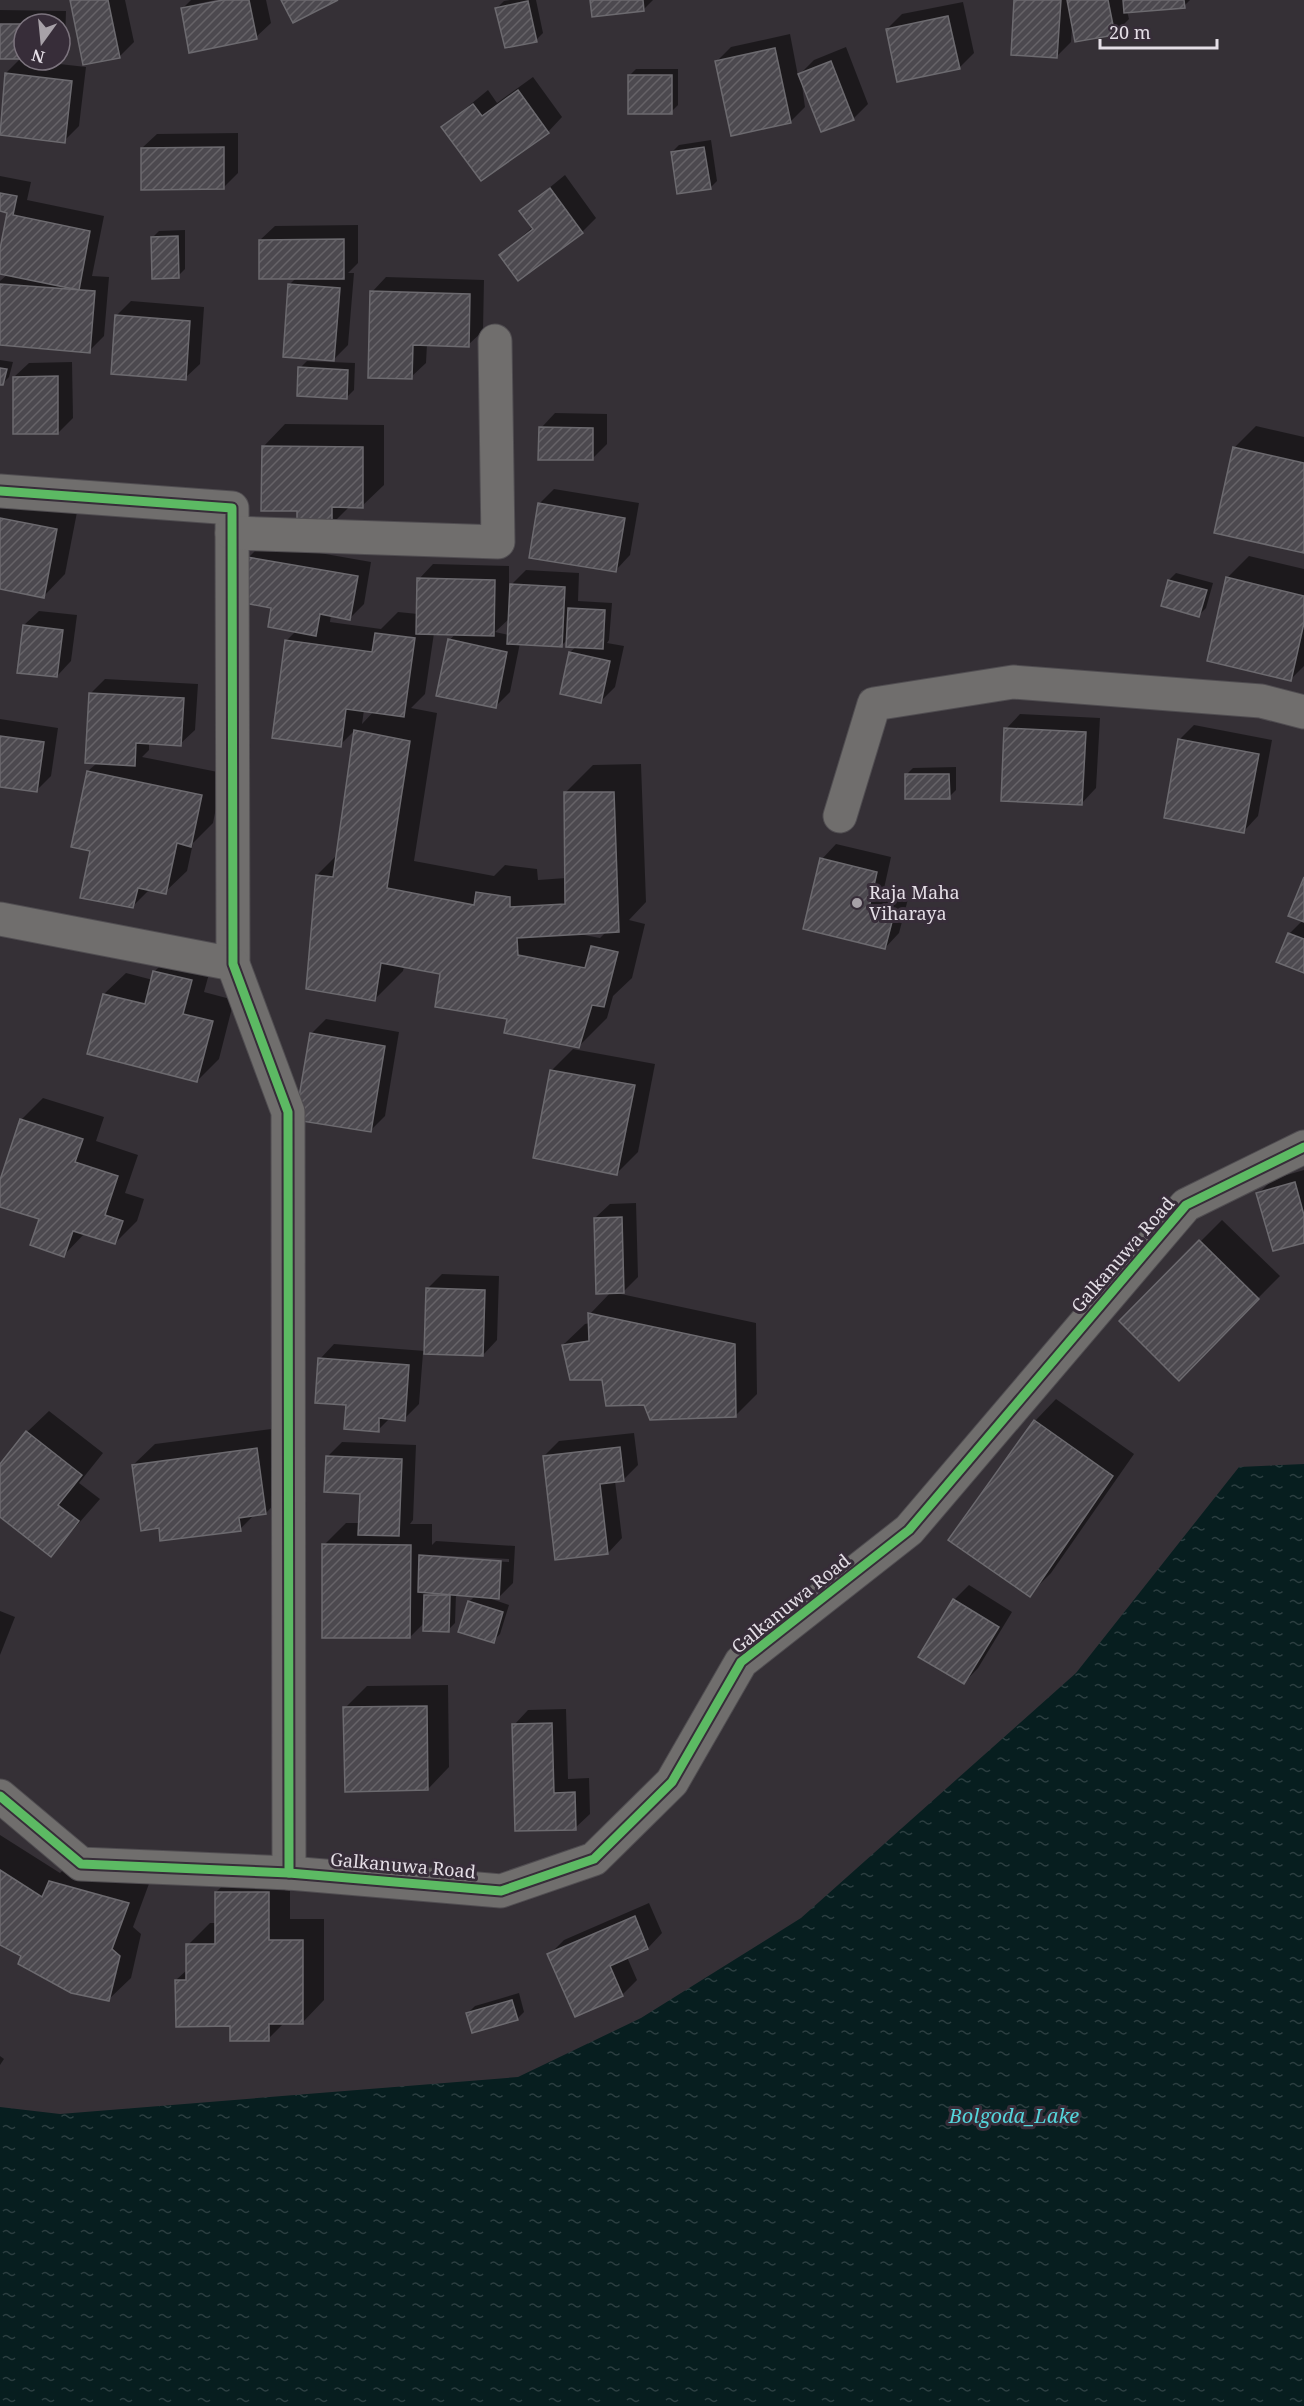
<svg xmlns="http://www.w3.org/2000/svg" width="1304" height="2406" viewBox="0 0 1304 2406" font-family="'Noto Serif',serif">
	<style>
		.water { fill: url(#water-ripples) }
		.shadow { fill: #0007; fill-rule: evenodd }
		.building { fill: url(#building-hatch); stroke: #6c6a6f; stroke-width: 1.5 }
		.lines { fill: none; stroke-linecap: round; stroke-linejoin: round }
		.minor-casing { stroke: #504d51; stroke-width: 35 }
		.minor { stroke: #706e6d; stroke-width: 33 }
		.cycleway-casing { stroke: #372d39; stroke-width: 13 }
		.cycleway { stroke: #5cba63; stroke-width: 9 }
		.poi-dot { fill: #a7a1a8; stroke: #372d39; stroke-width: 2 }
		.labels { text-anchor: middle; stroke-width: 6; stroke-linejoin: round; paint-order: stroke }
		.poi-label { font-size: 18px; fill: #e4dee6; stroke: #372d39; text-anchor: start }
		.street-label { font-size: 18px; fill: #e4dee6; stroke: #372d39 }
		.water-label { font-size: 20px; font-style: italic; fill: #54d4da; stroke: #372d39 }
	</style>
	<defs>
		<pattern id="water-ripples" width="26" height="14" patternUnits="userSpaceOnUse" patternTransform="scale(1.5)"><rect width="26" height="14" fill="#071e1f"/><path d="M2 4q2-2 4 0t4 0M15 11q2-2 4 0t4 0" fill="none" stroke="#2b3e40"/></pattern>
		<pattern id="building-hatch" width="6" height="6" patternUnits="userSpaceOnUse" patternTransform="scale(1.5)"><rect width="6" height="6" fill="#4c494f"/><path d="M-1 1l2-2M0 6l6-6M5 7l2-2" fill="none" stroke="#666368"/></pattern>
	</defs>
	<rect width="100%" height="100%" fill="#353036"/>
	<polygon class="water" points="1304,1464 1304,2406 0,2406 0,2107 60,2114 518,2077 641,2018 801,1918 1076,1673 1239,1467"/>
	<g class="shadow">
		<polygon points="72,0 125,0 134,42 119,57"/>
		<polygon points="191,0 215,0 197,4 197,7 231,0 266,0 271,23 256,37 182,9"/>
		<polygon points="510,0 536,0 543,33 536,40 497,8 504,1"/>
		<polygon points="591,0 653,0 643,10"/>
		<polygon points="1015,0 1190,0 1184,6 1127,11 1129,19 1114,34 1072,27 1071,42 1056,57"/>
		<polygon points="963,2 974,53 959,68 887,29 902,14"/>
		<polygon points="0,10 66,11 65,43 60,48 60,24 24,24 24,60 86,67 79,126 64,141 0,133 6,73 22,57 0,57"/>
		<polygon points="790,34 798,76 814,60 846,47 868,104 853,119 801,78 805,107 790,122 717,61 731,47"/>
		<polygon points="636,69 678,69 678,105 671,112 629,76"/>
		<polygon points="533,77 562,117 548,132 443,127 488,90 497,103"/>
		<polygon points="238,133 238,173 223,188 142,148 157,134"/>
		<polygon points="711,140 717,181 710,188 672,152 679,145"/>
		<polygon points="565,175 596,218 582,232 500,255 533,227 521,211"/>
		<polygon points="0,176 31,182 27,200 104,216 92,276 109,277 104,336 89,351 0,344 0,281 8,274 0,272 0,256 9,211 0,210"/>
		<polygon points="358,225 358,263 348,273 354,273 348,345 334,359 290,284 297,277 260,240 275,226"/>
		<polygon points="185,230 185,269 178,276 152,238 159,231"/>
		<polygon points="386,277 484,280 483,331 468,345 427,344 426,363 411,377 372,292"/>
		<polygon points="131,301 204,307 200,364 185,378 116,316"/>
		<polygon points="0,360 13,362 9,377 2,384 0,383"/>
		<polygon points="307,361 355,363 354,390 347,397 300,368"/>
		<polygon points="72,362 73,418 58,433 14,377 29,363"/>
		<polygon points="555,413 607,414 607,444 592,459 541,428"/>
		<polygon points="285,424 384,425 384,485 362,506 350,506 331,525 299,509 264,446"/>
		<polygon points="1256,426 1304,437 1304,552 1234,448"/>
		<polygon points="554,489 639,503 630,555 616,570 539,504"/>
		<polygon points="0,492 78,507 65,574 44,596 0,588"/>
		<path d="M263 543 371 562 364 604 350 618 331 615 330 622 381 629 398 612 418 614 419 579 433 564 509 566V587L526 570 579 573 578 601 612 603 609 640 607 643 624 646 615 687 601 701 570 652 577 646 568 639 562 645 520 643 510 692 495 707 450 640 456 633H434L425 694 411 708 437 713 414 861 494 876 505 865 537 869 538 880 566 878 565 793 593 765 641 764 646 902 629 920 645 924 632 978 613 996 607 1018 579 1046 509 1017 442 973 404 966 403 971 375 999 317 875 337 855 355 730 340 745 287 640 296 631 273 607 248 558ZM510 618 509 635 495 632ZM364 710 374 711 362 724ZM607 931 600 938 579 934Z"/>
		<polygon points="1249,556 1304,569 1304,666 1290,680 1227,578"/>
		<polygon points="1176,573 1213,583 1206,608 1199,615 1163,605 1169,580"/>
		<polygon points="39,611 77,615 71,661 57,676 24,625"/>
		<polygon points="105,679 198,684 195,730 180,744 149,742 149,750 142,757 223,773 213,823 193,843 187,871 165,892 150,889 132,907 92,850 88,771 97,763 91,693"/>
		<polygon points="1020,714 1100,718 1096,788 1082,803 1006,729"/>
		<polygon points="0,719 58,728 51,776 37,790 0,786"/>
		<polygon points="1194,725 1272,740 1258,816 1244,831 1179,740"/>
		<polygon points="956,767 956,790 949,797 906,775 913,768"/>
		<polygon points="836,844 891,857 883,893 908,899 899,933 885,948 822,859"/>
		<polygon points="1304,881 1304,972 1289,934 1303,920"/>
		<polygon points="176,950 213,959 204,992 234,1000 219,1059 197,1081 104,994 126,973 153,980 155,971"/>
		<polygon points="326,1019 399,1032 385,1116 370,1131 311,1034"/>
		<polygon points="573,1049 655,1064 638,1152 617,1173 535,1157 552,1070"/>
		<polygon points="43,1098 104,1117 96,1141 138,1155 125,1193 144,1199 137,1221 115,1243 85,1233 64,1255 41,1218 0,1205 0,1185 21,1120"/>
		<polygon points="1304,1170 1304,1241 1258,1194 1273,1179"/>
		<polygon points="636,1203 638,1277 621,1294 756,1323 757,1394 735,1416 645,1404 604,1378 563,1345 585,1324 590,1323 590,1314 611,1292 595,1218 610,1204"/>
		<polygon points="1222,1220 1280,1276 1179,1378 1121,1321"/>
		<polygon points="442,1274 499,1276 497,1340 483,1355 423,1353 419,1404 404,1419 390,1418 378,1430 348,1404 320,1359 334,1344 425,1351 427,1289"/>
		<polygon points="1056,1399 1134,1454 1051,1573 1029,1595 1035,1421"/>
		<polygon points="49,1411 103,1453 79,1483 100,1499 51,1555 0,1515 0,1467 27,1432"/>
		<polygon points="279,1428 287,1491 266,1513 255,1514 240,1529 160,1526 133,1465 155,1444"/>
		<polygon points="634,1433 638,1465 623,1480 615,1481 622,1538 608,1553 544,1456 559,1441"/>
		<path d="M342 1442 416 1445 413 1520 410 1524H432V1545L436 1541 515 1546 513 1583 498 1598 486 1597 509 1605 500 1634 493 1641 469 1602 475 1596 456 1594 455 1623 448 1630 425 1622 410 1637 324 1545 346 1523H360L361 1492 328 1456ZM433 1555 509 1559V1562L433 1558Z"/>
		<polygon points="969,1585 1012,1612 978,1668 964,1683 954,1600"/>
		<polygon points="0,1611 15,1617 0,1655"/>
		<polygon points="448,1685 449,1767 428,1789 345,1708 367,1686"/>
		<polygon points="566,1709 568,1779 589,1778 590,1814 575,1828 516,1829 514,1725 528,1710"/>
		<polygon points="0,1835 60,1873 73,1860 150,1881 133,1927 141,1934 131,1978 109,1999 0,1943"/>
		<polygon points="290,1870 290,1919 324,1919 324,2000 303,2022 285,2022 268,2039 231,2024 176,1980 188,1969 188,1945 210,1923 216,1923 216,1892 238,1871"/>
		<polygon points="649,1903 662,1933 648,1948 627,1957 637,1980 622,1995 549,1955 564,1940"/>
		<polygon points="519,1993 524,2012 517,2019 468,2013 475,2006"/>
		<polygon points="0,2056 4,2059 0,2065"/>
	</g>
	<g class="building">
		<polygon points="70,0 108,0 120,58 83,65"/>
		<polygon points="223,0 249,0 257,39 189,53 181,8"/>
		<polygon points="281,0 338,0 293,23"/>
		<polygon points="590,0 643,0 644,11 592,17"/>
		<polygon points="1014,0 1061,0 1057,58 1011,55"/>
		<polygon points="1067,0 1108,0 1115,35 1075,42"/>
		<polygon points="1123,0 1184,0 1185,8 1124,13"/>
		<polygon points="528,1 537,42 505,48 495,8"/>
		<polygon points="948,16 960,69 897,82 886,29"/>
		<rect x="0" y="24" width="24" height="35"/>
		<polygon points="775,48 791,123 731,136 715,61"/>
		<polygon points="831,61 854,120 821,132 798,74"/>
		<polygon points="5,73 72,81 65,143 0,135"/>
		<rect x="628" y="75" width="44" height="39"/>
		<polygon points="518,90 549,133 481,181 441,127 473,104 482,116"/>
		<polygon points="224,147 224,189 141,190 141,148"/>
		<polygon points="704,147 711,189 677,194 671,152"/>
		<polygon points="550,188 583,233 518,281 499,255 533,229 519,211"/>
		<polygon points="0,193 17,196 13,215 90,231 79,290 0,274 0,249 7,213 0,211"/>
		<polygon points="178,236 179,278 152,279 151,237"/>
		<polygon points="344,239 344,279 259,279 259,240"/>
		<polygon points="0,284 95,291 90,353 0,345"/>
		<polygon points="288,284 340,288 334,361 283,357"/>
		<polygon points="370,291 470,294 469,347 413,345 412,379 368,378"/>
		<polygon points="115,315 190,321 186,380 111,374"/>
		<polygon points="298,367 348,370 347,399 297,396"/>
		<polygon points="0,368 7,369 3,385 0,385"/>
		<polygon points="58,376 58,434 13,434 13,377"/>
		<polygon points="539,427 593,428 593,460 538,460"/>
		<polygon points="262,446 363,447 363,508 332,507 332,526 297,525 297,511 261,511"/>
		<polygon points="1233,447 1304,463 1304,553 1214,533"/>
		<polygon points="538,503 625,518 616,572 529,558"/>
		<polygon points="0,518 57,529 44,598 0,589"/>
		<polygon points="247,557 358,576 350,620 320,614 316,636 268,627 271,608 239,602"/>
		<polygon points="1226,577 1304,596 1304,623 1291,681 1207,661"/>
		<polygon points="417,578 495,580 494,636 416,634"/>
		<polygon points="1168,580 1207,590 1199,617 1161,606"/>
		<polygon points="510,584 565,587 562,647 507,644"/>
		<polygon points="568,608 605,610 603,649 566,647"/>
		<polygon points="23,625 63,630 57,677 17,673"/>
		<polygon points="375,633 415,638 404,717 346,709 341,747 272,738 285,640 372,652"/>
		<polygon points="448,639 507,652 496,708 436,696"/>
		<polygon points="569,652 610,661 601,703 560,694"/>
		<polygon points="89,693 184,698 181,746 136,743 135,766 85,763"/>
		<polygon points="1004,728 1086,732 1082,805 1001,801"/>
		<polygon points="354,730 410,741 387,888 474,905 476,892 510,897 510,907 565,904 564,792 614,792 619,932 517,938 518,955 585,968 591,946 618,952 604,1007 592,1005 579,1048 504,1033 507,1019 435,1007 440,974 381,963 375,1001 306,989 316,875 333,877"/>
		<polygon points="0,736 44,742 37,792 0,787"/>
		<polygon points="1178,739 1259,754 1244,833 1164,818"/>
		<polygon points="87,771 202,795 191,847 177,843 166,894 138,888 133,908 80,898 90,851 71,847"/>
		<polygon points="905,774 949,774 950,799 905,799"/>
		<polygon points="820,858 877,872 869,908 894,914 885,949 803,929"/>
		<polygon points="1304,877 1304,922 1288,916"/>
		<polygon points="1288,933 1304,939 1304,973 1276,962"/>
		<polygon points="153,971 192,980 183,1014 213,1021 197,1082 87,1054 103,994 145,1004"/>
		<polygon points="310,1033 385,1046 371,1132 295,1120"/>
		<polygon points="550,1070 635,1085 617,1175 533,1158"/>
		<polygon points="20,1119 83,1139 75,1162 118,1176 105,1215 123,1221 115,1244 73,1231 64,1257 30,1245 39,1219 0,1207 0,1180"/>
		<polygon points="1295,1182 1304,1215 1304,1243 1273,1251 1256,1193"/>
		<polygon points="622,1217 624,1293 596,1294 594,1218"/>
		<polygon points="1199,1240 1259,1299 1179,1381 1119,1321"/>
		<polygon points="426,1288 485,1290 483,1356 424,1354"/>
		<polygon points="588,1313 735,1344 736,1417 650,1420 644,1405 606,1406 602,1380 570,1380 562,1345 589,1341"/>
		<polygon points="318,1358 409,1365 405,1421 379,1418 379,1432 344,1429 346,1405 315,1403"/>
		<polygon points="1034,1420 1113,1476 1030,1597 948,1540"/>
		<polygon points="26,1431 82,1475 58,1505 79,1521 51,1557 0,1517 0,1464"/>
		<polygon points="620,1447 624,1481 600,1484 608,1554 555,1560 543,1456"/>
		<polygon points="257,1448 266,1514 239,1518 241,1531 160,1541 159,1528 141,1531 132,1465"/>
		<polygon points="326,1456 402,1459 399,1536 358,1535 360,1494 324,1492"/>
		<polygon points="322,1544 411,1545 410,1638 322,1638"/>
		<polygon points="419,1555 501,1561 499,1599 418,1592"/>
		<polygon points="424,1595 450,1595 449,1632 423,1631"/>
		<polygon points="953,1599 999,1627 964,1684 918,1657"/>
		<polygon points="468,1601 503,1612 494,1643 458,1632"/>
		<polygon points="427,1706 428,1790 345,1792 343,1707"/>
		<polygon points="552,1723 554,1793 575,1792 576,1830 515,1831 512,1724"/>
		<polygon points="0,1870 42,1897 49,1881 129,1903 112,1949 120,1956 109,2001 71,1993 18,1964 21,1956 0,1945"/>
		<polygon points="215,1892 269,1892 269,1940 303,1940 303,2024 269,2024 269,2041 230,2041 230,2026 176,2027 175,1980 186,1980 186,1944 215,1944"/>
		<polygon points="635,1916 648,1949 610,1966 623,1996 575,2017 547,1954"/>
		<polygon points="512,2000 518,2020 472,2033 466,2013"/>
	</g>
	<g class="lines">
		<defs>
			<g id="minor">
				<polyline points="0,491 232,508 233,964 288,1112 289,1873"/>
				<polyline points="232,533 498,542 495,341"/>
				<polyline points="840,816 874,704 1013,682 1261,701 1304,712"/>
				<polyline points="0,919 233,964"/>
				<polyline points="0,1796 81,1864 289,1873 501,1891 594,1859 672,1782 741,1662 909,1530 1186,1205 1304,1147"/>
			</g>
		</defs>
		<use href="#minor" class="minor-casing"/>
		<use href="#minor" class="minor"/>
		<defs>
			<g id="cycleway">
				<polyline points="0,491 232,508 233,964 288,1112 289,1873"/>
				<polyline points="0,1796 81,1864 289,1873 501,1891 594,1859 672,1782 741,1662 909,1530 1186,1205 1304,1147"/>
			</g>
		</defs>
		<use href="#cycleway" class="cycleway-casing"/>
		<use href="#cycleway" class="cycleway"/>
	</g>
	<circle class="poi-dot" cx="857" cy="903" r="6"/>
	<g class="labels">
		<g class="poi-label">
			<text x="869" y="899">Raja Maha<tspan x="869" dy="21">Viharaya</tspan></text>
		</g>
		<g class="street-label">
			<text transform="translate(1123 1255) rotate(-49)" y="6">Galkanuwa Road</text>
			<text transform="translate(791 1604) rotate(-39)" y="6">Galkanuwa Road</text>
			<text transform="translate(403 1866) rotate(5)" y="6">Galkanuwa Road</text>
		</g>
		<g class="water-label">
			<text x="1014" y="2123">Bolgoda_Lake</text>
		</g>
	</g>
	<g transform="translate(42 42) rotate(195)"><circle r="28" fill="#372d39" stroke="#7c747e" stroke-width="1.5"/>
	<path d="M0-4.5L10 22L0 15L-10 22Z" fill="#a7a1a8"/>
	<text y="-9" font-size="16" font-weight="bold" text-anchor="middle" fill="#e4dee6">N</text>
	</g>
	<path d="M1100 39v9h117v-9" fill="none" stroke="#e4dee6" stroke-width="3"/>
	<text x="1109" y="39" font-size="18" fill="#e4dee6" stroke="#372d39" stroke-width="4.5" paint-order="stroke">20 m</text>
</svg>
